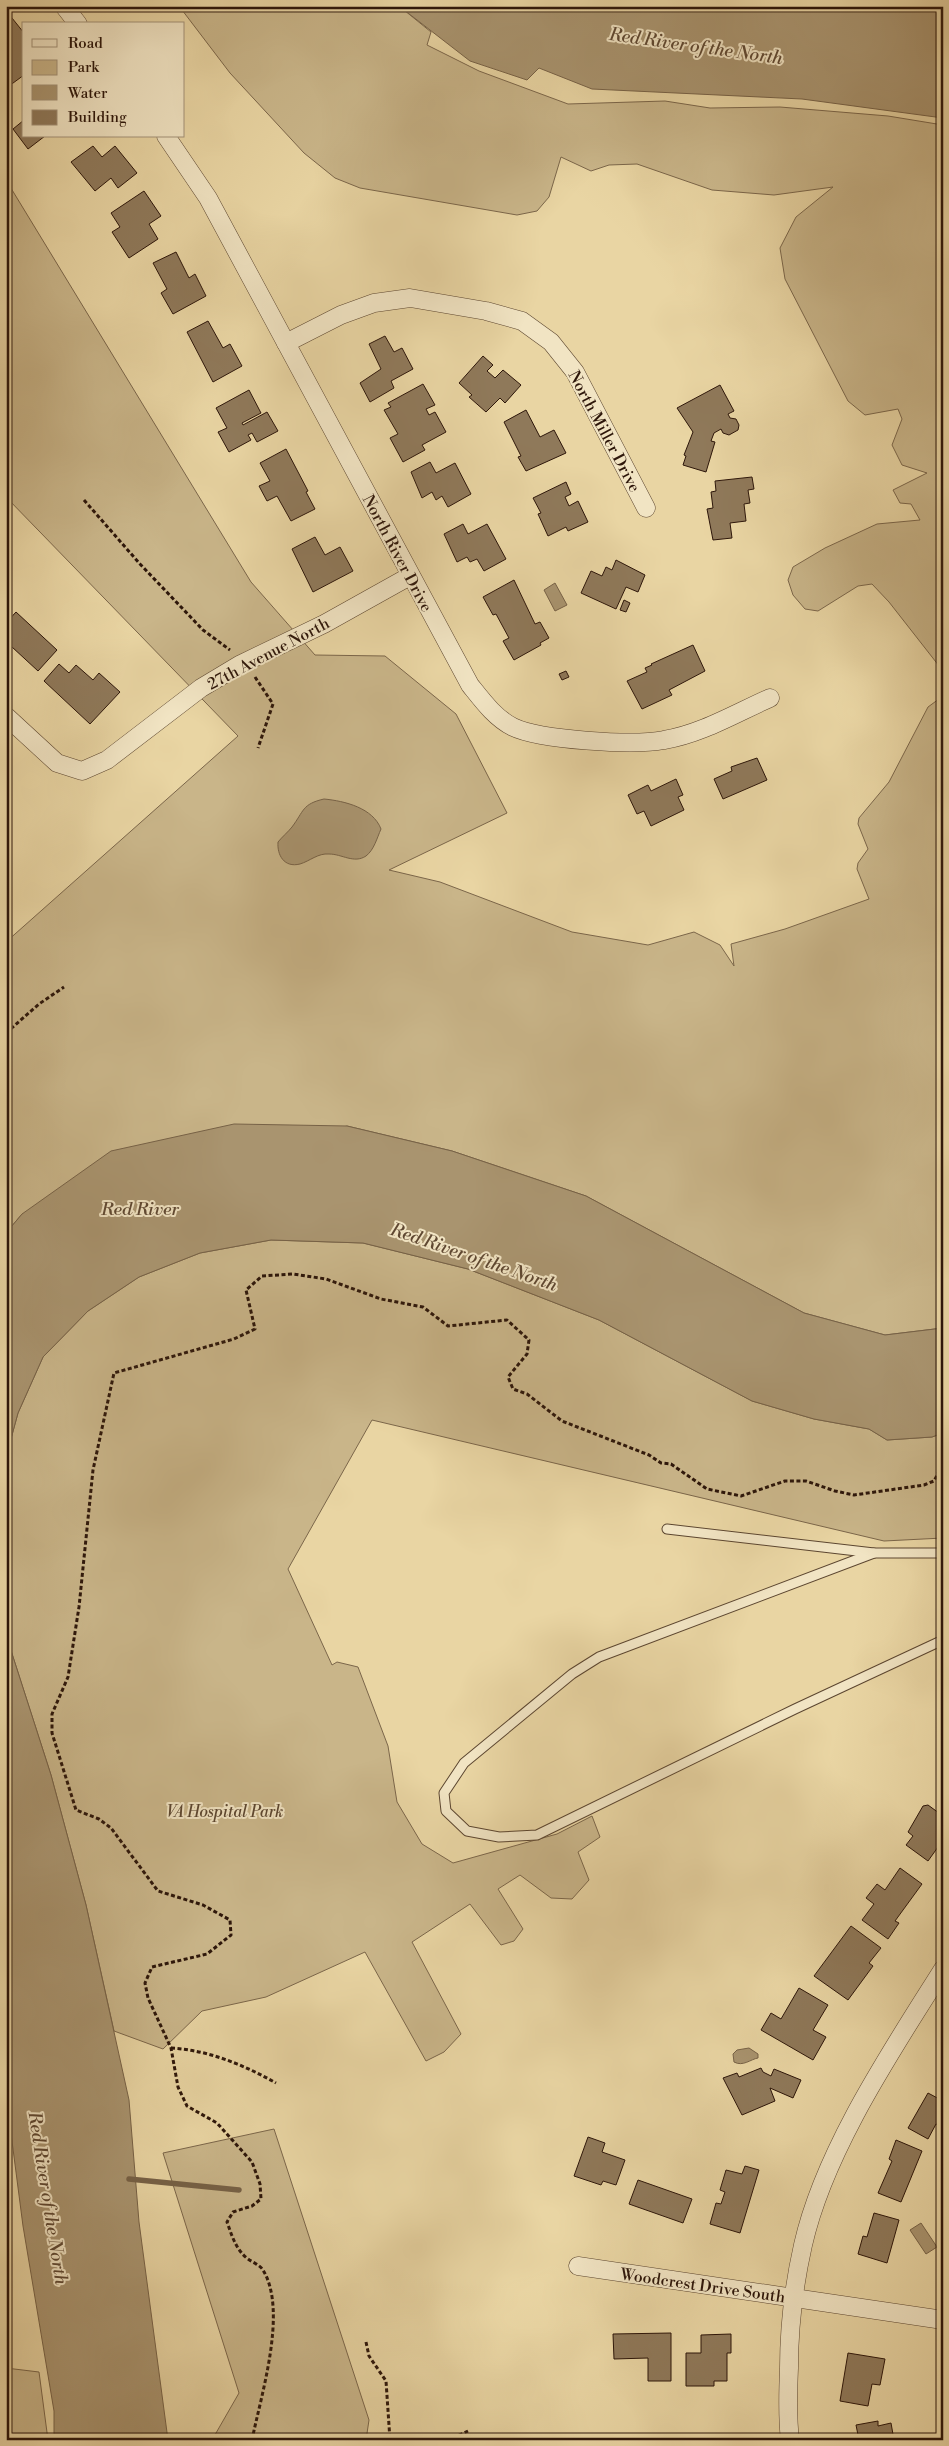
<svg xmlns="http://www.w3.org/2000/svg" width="949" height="2446" viewBox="0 0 949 2446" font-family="'Libre Bodoni',serif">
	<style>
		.green { fill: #c9b589; stroke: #7b664a }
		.water { fill: #a9946f; stroke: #776247 }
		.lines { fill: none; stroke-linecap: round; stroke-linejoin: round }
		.stream { stroke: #776247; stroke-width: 5.5 }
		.building { fill: #8f795a; stroke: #2d160a }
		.lane-casing { stroke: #5c4630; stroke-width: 11 }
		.street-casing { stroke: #5c4630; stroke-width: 19 }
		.path { stroke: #2d160a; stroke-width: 3; stroke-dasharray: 4 2.5; stroke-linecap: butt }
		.lane { stroke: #f1e4c3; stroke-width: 9 }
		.street { stroke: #f1e4c3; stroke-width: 18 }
		.labels { text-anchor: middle; stroke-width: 4; stroke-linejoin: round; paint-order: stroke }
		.street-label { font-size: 16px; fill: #2d160a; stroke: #f1e4c3 }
		.park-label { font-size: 16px; font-style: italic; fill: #5c4630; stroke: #f1e4c3 }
		.water-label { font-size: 18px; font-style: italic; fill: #5f4832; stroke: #f1e4c3 }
	</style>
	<rect width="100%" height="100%" fill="#e9d5a3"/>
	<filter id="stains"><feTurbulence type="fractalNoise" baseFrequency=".004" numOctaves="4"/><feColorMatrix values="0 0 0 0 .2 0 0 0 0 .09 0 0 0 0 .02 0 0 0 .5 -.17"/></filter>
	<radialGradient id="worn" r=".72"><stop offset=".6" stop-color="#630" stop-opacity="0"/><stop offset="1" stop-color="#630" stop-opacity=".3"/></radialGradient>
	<g class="green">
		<polygon points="179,6 399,6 431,32 427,45 479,71 568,104 665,101 710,108 780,107 888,116 943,125 943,671 889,602 872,584 858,586 818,611 805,609 793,595 788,580 793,567 825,548 877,524 920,520 911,504 900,503 893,490 927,473 902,465 892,445 902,419 898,409 865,415 848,401 785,279 780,248 796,217 833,187 774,195 712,190 637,164 609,165 591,171 561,157 549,197 537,211 517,215 360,188 335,178 304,153 230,73"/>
		<polygon points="6,180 251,582 315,655 385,656 456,714 507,813 389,870 440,882 572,932 648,945 694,932 720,945 734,966 731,944 785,929 869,899 857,869 858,863 868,849 858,824 859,818 889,782 928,707 943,696 943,1328 885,1335 804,1313 586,1196 452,1151 347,1126 22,1214 6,1233 6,942 238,736 6,497"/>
		<polygon points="271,1240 363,1243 468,1269 599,1320 752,1401 814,1419 869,1429 887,1440 932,1437 943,1433 943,1538 884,1541 372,1420 288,1569 332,1665 337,1662 358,1667 388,1746 397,1802 422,1844 453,1863 557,1834 592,1816 600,1837 578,1852 589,1880 572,1899 551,1898 520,1875 498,1889 523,1929 514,1941 501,1945 470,1904 412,1942 461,2034 444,2052 426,2061 365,1952 266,1997 202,2011 163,2049 114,2031 86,1905 51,1775 6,1635 6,1457 18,1413 43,1357 88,1311 139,1277 200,1253"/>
		<polygon points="274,2129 369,2420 366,2440 212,2440 239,2393 163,2153"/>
		<polygon points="6,2368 39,2372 48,2440 6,2440"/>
	</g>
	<g class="water">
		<polygon points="399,6 943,6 943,118 802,99 592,89 539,68 527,80 470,61"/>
		<polygon points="555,583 567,605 555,611 544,590"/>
		<path d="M324 799C345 801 373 808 381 829 377 838 374 850 366 856 354 864 342 854 329 854 318 853 310 861 300 864 284 868 277 855 278 842 282 837 288 832 292 827 304 811 302 804 324 799Z"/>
		<polygon points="234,1124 347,1126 452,1151 586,1196 804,1313 885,1335 943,1328 943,1433 932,1437 887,1440 869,1429 814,1419 752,1401 599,1320 468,1269 363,1243 271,1240 200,1253 139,1277 88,1311 43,1357 18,1413 6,1457 6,1233 22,1214 111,1151"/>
		<polygon points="6,1635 51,1775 86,1905 129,2100 139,2222 168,2440 54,2440 54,2411 23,2226 6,2095"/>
		<path d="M749 2048 758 2054V2058C751 2059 743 2067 734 2062L733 2054 737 2050Z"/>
		<polygon points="921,2223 937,2247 926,2254 910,2230"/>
	</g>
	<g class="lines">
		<polyline class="stream" points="129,2179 239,2190"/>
	</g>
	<g class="building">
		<polygon points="8,13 24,33 24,75 9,86 6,83"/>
		<polygon points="24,120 24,136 45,136 28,149 13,129"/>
		<polygon points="93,146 102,157 115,146 137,173 118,188 111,178 95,191 71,162"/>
		<polygon points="144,191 161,216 149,224 158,239 129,258 112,232 120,227 111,213"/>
		<polygon points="176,252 189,278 195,274 206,296 173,314 161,293 167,289 153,263"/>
		<polygon points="208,321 223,348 230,344 242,366 213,382 187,332"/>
		<polygon points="385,336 394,352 402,348 413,369 391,381 394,388 370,402 360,383 381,369 369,344"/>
		<polygon points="483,356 493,365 487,371 495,378 503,370 521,385 505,403 500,398 486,412 469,397 472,395 459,383"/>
		<polygon points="423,384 435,405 426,409 429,415 435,412 446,432 422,445 425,450 403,462 390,438 398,434 384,410 391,407 388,403"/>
		<polygon points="720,385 734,411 728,414 730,418 736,419 739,425 738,430 729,435 723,433 721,429 714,433 711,441 715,442 706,472 683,465 686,456 684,455 693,432 677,408"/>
		<polygon points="249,390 261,413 242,423 243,425 267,412 278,431 257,442 252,433 248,435 251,440 229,452 218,432 227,428 216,408"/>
		<polygon points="526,410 540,437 554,430 566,453 526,471 518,457 521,456 504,422"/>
		<polygon points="286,449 308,491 306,492 315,509 291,521 277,496 267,501 259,486 270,481 260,463"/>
		<polygon points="430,462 436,473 455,463 471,494 448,507 442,496 436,500 432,492 422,498 411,472"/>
		<polygon points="752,477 754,489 748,490 750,503 744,504 746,521 730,523 732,538 713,540 707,509 713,508 711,492 716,491 715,481"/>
		<polygon points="566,482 571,494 565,497 569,506 578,501 588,522 568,531 566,527 548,536 538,514 541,513 533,498"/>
		<polygon points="463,524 468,534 487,524 506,559 484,571 477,559 470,562 467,557 457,562 444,534"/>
		<polygon points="315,537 325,555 340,547 353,571 313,592 292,549"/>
		<polygon points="616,560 645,575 638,592 626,587 616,609 581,593 591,571 602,576 606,567 612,570"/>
		<polygon points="514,580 535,624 540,622 549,638 540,643 541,645 514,660 503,641 509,638 496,614 493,615 483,597"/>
		<polygon points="624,600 630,603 626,612 620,610"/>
		<polygon points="16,612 57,650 38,671 12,647 9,651 6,648 6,623"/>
		<polygon points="693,645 705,671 669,690 672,695 642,709 627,681 647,672 645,668 652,665 651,664"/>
		<polygon points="59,664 69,673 76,665 93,680 99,673 120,692 90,724 44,681"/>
		<polygon points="566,671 569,677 562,680 559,674"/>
		<polygon points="757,758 767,780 723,799 714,779 732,771 731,767"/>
		<polygon points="676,779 683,795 678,797 684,810 651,826 644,811 637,814 628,795 648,785 651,791"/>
		<polygon points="928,1805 943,1816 943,1840 928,1861 906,1845 913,1836 908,1832 923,1806"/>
		<polygon points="900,1868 922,1884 895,1921 899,1923 888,1939 862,1920 874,1904 866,1898 877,1884 885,1890"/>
		<polygon points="851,1926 881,1948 869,1963 873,1966 848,2000 814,1976"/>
		<polygon points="799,1988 828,2005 813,2030 826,2037 813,2060 761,2030 771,2013 781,2019"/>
		<polygon points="761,2068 763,2072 771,2076 774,2069 801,2080 793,2098 770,2088 775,2101 742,2115 723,2078 737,2073 739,2077"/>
		<polygon points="928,2093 943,2101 943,2127 936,2124 928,2139 908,2128"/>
		<polygon points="588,2137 605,2143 602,2152 625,2160 616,2185 603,2181 601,2185 574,2176"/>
		<polygon points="896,2140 922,2151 901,2202 878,2193 892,2161 889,2159"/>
		<polygon points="745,2166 759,2170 740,2233 710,2224 716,2203 721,2204 725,2192 720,2190 726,2170 742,2174"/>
		<polygon points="638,2180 692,2199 683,2223 629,2204"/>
		<polygon points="874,2213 899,2220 887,2263 858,2254 863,2236 867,2237"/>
		<polygon points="671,2333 671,2381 648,2381 648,2358 614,2359 613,2334"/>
		<polygon points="731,2334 731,2353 727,2353 727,2381 714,2381 714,2386 686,2386 686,2353 701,2353 701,2335"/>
		<polygon points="848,2353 885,2359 880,2385 872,2384 868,2406 840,2401"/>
		<polygon points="878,2421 878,2426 891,2423 894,2440 859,2440 856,2425"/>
	</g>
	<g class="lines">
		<defs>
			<g id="lane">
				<polyline points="667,1529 874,1553 943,1553"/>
				<polyline points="874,1553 599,1657 572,1674 464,1763 444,1793 446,1811 467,1831 499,1837 537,1835 795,1709 943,1640"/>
			</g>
			<g id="street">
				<polyline points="64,6 78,24"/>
				<path d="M166 136 208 198 470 685C482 700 495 718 513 727 540 740 633 746 664 740 701 734 736 713 770 698"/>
				<polyline points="286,343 341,315 374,303 410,298 486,311 522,321 551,342 575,372 646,508"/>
				<polyline points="6,716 57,763 82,771 107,760 201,688 241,664 324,624 410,576"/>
				<polyline points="578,2266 943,2320"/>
				<path d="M790 2440C787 2416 788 2392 789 2368 789 2327 794 2285 803 2245 824 2151 892 2050 943 1969"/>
			</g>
		</defs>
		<use href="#lane" class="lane-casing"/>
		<use href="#street" class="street-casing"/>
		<g class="path">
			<polyline points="84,500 140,564 203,630 230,650"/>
			<polyline points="255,677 273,704 258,748"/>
			<polyline points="6,1033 39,1004 64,987"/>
			<path d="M171 2048C208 2050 244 2065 276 2083"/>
			<polyline points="366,2342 369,2356 386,2381 390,2440"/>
			<path d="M252 2440C261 2395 288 2311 263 2270 260 2265 252 2262 248 2259 236 2250 232 2236 227 2222L233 2212 252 2206 261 2199 260 2184 252 2162 217 2123 187 2106 178 2087 171 2048 148 1998 145 1983 152 1967 207 1954 231 1935 230 1920 203 1905 158 1891 111 1828 99 1819 76 1810 52 1733V1714L68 1677 79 1607 93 1470 114 1373 234 1339 255 1329 246 1290 262 1276 293 1274 326 1279 381 1299 423 1307 448 1326 507 1320 529 1340 527 1354 508 1377 513 1389 527 1394 562 1421 649 1455 661 1463 671 1464 707 1489 741 1496 785 1481H806L835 1491 854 1495 924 1485 934 1481 943 1464"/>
			<polyline points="440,2440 453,2438 468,2431"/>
		</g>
		<use href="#lane" class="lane"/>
		<use href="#street" class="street"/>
	</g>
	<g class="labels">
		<g class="street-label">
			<text transform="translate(605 431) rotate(62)" y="6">North Miller Drive</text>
			<text transform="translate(398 553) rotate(62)" y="6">North River Drive</text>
			<text transform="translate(268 653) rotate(-28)" y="6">27th Avenue North</text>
			<text transform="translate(703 2285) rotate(8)" y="6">Woodcrest Drive South</text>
		</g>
		<g class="park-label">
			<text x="225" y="1817">VA Hospital Park</text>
		</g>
		<g class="water-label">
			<text transform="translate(696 46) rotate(8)" y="6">Red River of the North</text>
			<text x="140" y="1215">Red River</text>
			<text transform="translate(474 1257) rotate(19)" y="6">Red River of the North</text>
			<text transform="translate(48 2198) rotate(81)" y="6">Red River of the North</text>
		</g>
	</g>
	<rect width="949" height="2446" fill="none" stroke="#e9d5a3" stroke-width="25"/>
	<rect x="8" y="8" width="934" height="2431" fill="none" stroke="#2d160a" stroke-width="2.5"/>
	<rect x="12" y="12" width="924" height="2421" fill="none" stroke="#2d160a"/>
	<rect x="22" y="22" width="162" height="115" fill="#f1e4c3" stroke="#a39279"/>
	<rect x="32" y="39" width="25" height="8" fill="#f1e4c3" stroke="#a39279"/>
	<text x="68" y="48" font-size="15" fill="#2d160a">Road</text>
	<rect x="32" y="60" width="25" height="15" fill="#c9b589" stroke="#a39279"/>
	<text x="68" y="72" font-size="15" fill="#2d160a">Park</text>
	<rect x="32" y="85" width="25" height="15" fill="#a9946f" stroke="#a39279"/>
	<text x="68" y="98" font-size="15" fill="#2d160a">Water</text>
	<rect x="32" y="110" width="25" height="15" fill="#8f795a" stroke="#a39279"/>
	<text x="68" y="122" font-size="15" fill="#2d160a">Building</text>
	<rect width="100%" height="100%" filter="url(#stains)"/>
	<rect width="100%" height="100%" fill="url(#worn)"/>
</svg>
